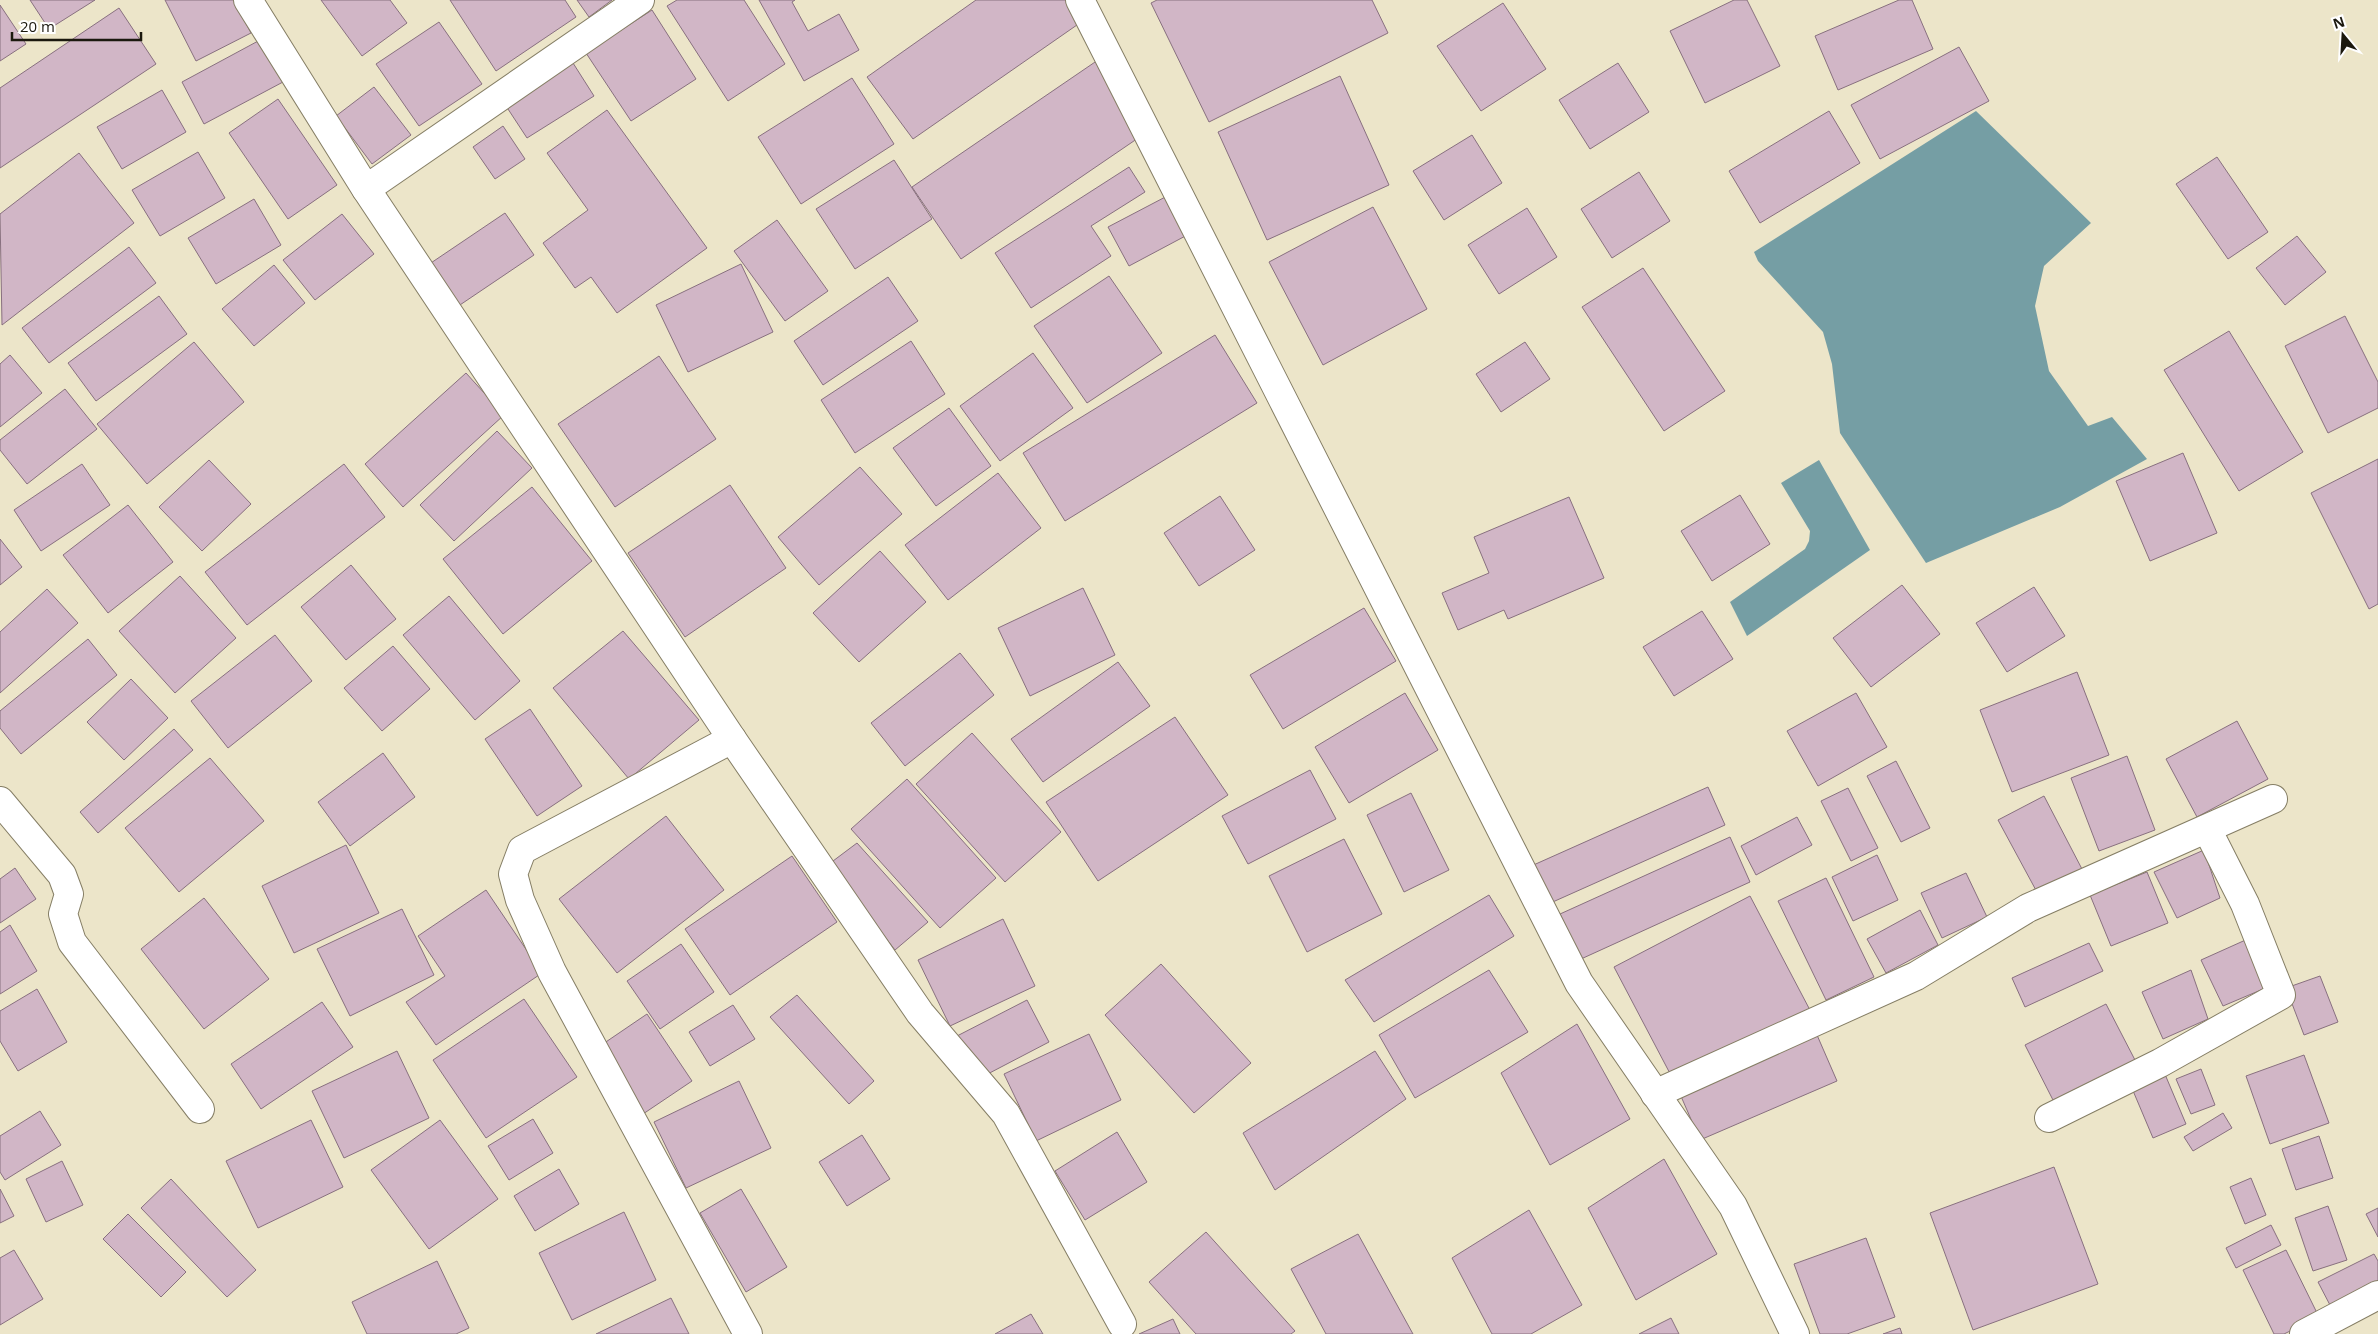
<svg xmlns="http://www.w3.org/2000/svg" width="2378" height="1334" viewBox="0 0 2378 1334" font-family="'Open Sans',sans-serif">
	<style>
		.water { fill: #759ea4 }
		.building { fill: #d1b6c6; stroke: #88707f }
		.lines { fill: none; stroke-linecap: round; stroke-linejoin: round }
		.street-casing { stroke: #857e65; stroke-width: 30 }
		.street { stroke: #fff; stroke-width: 28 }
	</style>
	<rect width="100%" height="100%" fill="#ece5c9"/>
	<g class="water">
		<polygon points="1976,111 2091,223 2044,266 2035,306 2049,371 2088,426 2112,417 2147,459 2060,507 1926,563 1840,433 1832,364 1823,332 1758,261 1754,252"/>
		<polygon points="1819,460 1870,550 1747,636 1730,602 1805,549 1809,541 1810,531 1781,483"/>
	</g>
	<g class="building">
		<polygon points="30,0 95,0 49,29"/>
		<polygon points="165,0 234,0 251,33 196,61"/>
		<polygon points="321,0 390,0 407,23 362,56"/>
		<polygon points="450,0 565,0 576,17 496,71"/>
		<polygon points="577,0 612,0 589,17"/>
		<polygon points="677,0 744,0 785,64 728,101 667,6"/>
		<polygon points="759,0 795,0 792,2 808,31 839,14 859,50 804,81"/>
		<polygon points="976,0 1075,0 1087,18 913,139 867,77"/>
		<polygon points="1157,0 1372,0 1388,33 1209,122 1151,3"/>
		<polygon points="1734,0 1747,0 1780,66 1705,103 1670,31"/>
		<polygon points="1899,0 1912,0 1933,49 1838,90 1815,36"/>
		<polygon points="1503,3 1546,69 1481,111 1437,46"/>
		<polygon points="0,5 26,44 0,61"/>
		<polygon points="119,8 156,64 0,168 0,88"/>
		<polygon points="652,10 696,79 631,121 586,53"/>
		<polygon points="439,22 482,84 419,126 376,64"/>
		<polygon points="260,40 283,82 204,124 182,82"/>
		<polygon points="1959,47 1989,101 1880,159 1851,105"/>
		<polygon points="1098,60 1147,132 961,259 912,187"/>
		<polygon points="573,63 594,96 527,138 506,106"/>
		<polygon points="1618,63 1649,112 1590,149 1559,100"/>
		<polygon points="1340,76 1389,185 1267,240 1218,132"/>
		<polygon points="852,78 894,144 801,204 758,137"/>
		<polygon points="374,87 411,135 372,164 336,116"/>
		<polygon points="162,90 186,132 122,169 97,127"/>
		<polygon points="278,99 337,185 288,219 229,133"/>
		<polygon points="607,110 707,248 617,313 591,277 575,288 543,243 588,210 547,153"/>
		<polygon points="1829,111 1860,163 1760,223 1729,171"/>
		<polygon points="503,126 525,159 495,179 473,147"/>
		<polygon points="1472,135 1502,183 1444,220 1413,171"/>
		<polygon points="198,152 225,198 160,236 132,190"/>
		<polygon points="79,153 134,223 2,325 0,214"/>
		<polygon points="2217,157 2268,232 2228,259 2176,184"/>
		<polygon points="894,160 932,219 855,269 816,209"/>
		<polygon points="1129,167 1145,192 1091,226 1111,256 1031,308 995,253"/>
		<polygon points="1639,172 1670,221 1612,258 1581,209"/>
		<polygon points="1171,194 1191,233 1129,266 1108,227"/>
		<polygon points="254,199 281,245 216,284 188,238"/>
		<polygon points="1373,207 1427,309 1323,365 1269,262"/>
		<polygon points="1527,208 1557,257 1499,294 1468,245"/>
		<polygon points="505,213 534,255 451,311 422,269"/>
		<polygon points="342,214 374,254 315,300 283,260"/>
		<polygon points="777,220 828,291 785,321 734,251"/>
		<polygon points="2297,236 2326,272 2285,305 2256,268"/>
		<polygon points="129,247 156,283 49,363 22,328"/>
		<polygon points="741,264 773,332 688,372 656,305"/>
		<polygon points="274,265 305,303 254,346 222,309"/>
		<polygon points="1643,268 1725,391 1664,431 1582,307"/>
		<polygon points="1109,276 1162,353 1087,403 1034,326"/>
		<polygon points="888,277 918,321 823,385 794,341"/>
		<polygon points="159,296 187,334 96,401 68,363"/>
		<polygon points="2345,316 2378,382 2378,408 2328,433 2285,346"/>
		<polygon points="2229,331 2303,452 2239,491 2164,370"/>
		<polygon points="1215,335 1257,403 1065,521 1023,453"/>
		<polygon points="911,341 945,394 855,453 821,400"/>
		<polygon points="194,342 244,402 147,484 97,424"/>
		<polygon points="1525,342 1550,379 1501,412 1476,374"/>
		<polygon points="1033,353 1073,408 1000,461 960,406"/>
		<polygon points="10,355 42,393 0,427 0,364"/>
		<polygon points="659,356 716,439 615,507 558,424"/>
		<polygon points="466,373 504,415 403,507 365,464"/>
		<polygon points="65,389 97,429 27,484 0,450 0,440"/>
		<polygon points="949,408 991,466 936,506 893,448"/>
		<polygon points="497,431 532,468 454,541 420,505"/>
		<polygon points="2183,453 2217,533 2150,561 2116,481"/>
		<polygon points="2378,459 2378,604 2369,609 2311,493"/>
		<polygon points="209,460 251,504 202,551 159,507"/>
		<polygon points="82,464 110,505 41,551 14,510"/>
		<polygon points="344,464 385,517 247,625 205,572"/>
		<polygon points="860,467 902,514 819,585 778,537"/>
		<polygon points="998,473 1041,528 948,600 905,545"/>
		<polygon points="730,485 786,568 685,637 628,553"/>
		<polygon points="532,487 592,561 503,634 443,559"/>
		<polygon points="1740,495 1770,544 1712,581 1681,531"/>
		<polygon points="1220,496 1255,550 1199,586 1164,533"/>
		<polygon points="1569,497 1604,578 1508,619 1504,610 1458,630 1442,593 1489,573 1474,537"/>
		<polygon points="128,505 173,562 108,613 63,555"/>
		<polygon points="0,539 22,567 0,585"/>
		<polygon points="880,551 926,602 859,662 813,613"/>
		<polygon points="351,565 396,619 346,660 301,607"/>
		<polygon points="180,576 236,638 175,693 119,631"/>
		<polygon points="1902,585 1940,634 1871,687 1833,638"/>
		<polygon points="2034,587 2065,636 2007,672 1976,623"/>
		<polygon points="1083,588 1115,655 1030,696 998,628"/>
		<polygon points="47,589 78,623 0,693 0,632"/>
		<polygon points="449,596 520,681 475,720 403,635"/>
		<polygon points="1364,608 1396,661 1283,729 1250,675"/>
		<polygon points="1702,611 1733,659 1674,696 1643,647"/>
		<polygon points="623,631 699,720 629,779 553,688"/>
		<polygon points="275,635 312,681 228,748 191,701"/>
		<polygon points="88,639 117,675 21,754 0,728 0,711"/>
		<polygon points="393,646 430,689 382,731 344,688"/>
		<polygon points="960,653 994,695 905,766 871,723"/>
		<polygon points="1118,662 1150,706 1043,782 1011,739"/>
		<polygon points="2077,672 2109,755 2012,792 1980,710"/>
		<polygon points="131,679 168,718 124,760 87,722"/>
		<polygon points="1405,693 1438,750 1349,803 1315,747"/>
		<polygon points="1856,693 1887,747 1818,786 1787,731"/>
		<polygon points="530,709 582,786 537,816 485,739"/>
		<polygon points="1175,717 1228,795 1098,881 1046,802"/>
		<polygon points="2237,721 2268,779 2197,817 2166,759"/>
		<polygon points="174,729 193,750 98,833 80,812"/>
		<polygon points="972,733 1061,832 1005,882 916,784"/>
		<polygon points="383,753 415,797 350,846 318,802"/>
		<polygon points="2127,756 2155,830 2099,851 2071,778"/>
		<polygon points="210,758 264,821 179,892 125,828"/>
		<polygon points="1896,761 1930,828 1901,842 1867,776"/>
		<polygon points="1310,770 1336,819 1248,864 1222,816"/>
		<polygon points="907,779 996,878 940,928 851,829"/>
		<polygon points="1708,787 1725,825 1546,905 1529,867"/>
		<polygon points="1848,788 1878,848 1851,861 1821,801"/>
		<polygon points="1411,793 1449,870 1404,892 1367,815"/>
		<polygon points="2044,796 2083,871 2038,894 1998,820"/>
		<polygon points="666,816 724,890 617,973 559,899"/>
		<polygon points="1797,817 1812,845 1756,875 1741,846"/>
		<polygon points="1730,837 1750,882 1581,959 1560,914"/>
		<polygon points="1344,839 1382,914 1307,952 1269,876"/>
		<polygon points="857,843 928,922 895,950 829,864"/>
		<polygon points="346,845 379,913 294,953 262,886"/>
		<polygon points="2204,850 2220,898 2177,918 2154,872"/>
		<polygon points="1877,855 1898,900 1853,921 1832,877"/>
		<polygon points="792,856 837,922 730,995 685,929"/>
		<polygon points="15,868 36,899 0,923 0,879"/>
		<polygon points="2147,872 2168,923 2111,946 2090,895"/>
		<polygon points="1966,873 1987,917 1942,938 1921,893"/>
		<polygon points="1826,878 1874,977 1826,1000 1778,901"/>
		<polygon points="486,890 542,973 436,1045 406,1002 445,976 418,936"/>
		<polygon points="1489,895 1514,936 1374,1022 1345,980"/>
		<polygon points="1750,896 1811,1012 1675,1083 1614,967"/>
		<polygon points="204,898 269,979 204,1029 141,949"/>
		<polygon points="402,909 434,975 350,1016 317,949"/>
		<polygon points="1920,910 1938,945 1886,973 1867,939"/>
		<polygon points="1003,919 1035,986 950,1026 918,960"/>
		<polygon points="10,925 37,971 0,994 0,932"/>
		<polygon points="2250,938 2268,987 2223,1006 2201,960"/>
		<polygon points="2089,943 2103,971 2025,1007 2012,978"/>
		<polygon points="681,944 714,992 660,1029 627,981"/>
		<polygon points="1161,964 1251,1063 1194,1113 1105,1015"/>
		<polygon points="1489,970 1528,1032 1415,1098 1379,1035"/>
		<polygon points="2191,970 2208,1019 2163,1039 2142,992"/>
		<polygon points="2320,976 2338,1022 2304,1035 2286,988"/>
		<polygon points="37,989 67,1042 18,1071 0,1041 0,1011"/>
		<polygon points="797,995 874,1081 849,1104 770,1017"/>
		<polygon points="524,999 577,1077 486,1138 433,1060"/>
		<polygon points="1027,1000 1049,1042 980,1078 957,1036"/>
		<polygon points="322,1002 353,1047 261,1109 231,1064"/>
		<polygon points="2106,1004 2135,1060 2054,1102 2025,1045"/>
		<polygon points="733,1005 755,1039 710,1066 689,1032"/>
		<polygon points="647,1014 692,1081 643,1114 597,1048"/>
		<polygon points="1577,1024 1630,1119 1550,1165 1501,1073"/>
		<polygon points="1089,1034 1121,1100 1036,1141 1004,1074"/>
		<polygon points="1817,1035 1837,1081 1700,1140 1680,1094"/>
		<polygon points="397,1051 429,1118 344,1158 312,1091"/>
		<polygon points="1375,1051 1406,1099 1275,1190 1243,1133"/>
		<polygon points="2304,1055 2329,1123 2270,1144 2246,1076"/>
		<polygon points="2201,1069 2215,1105 2191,1114 2176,1079"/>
		<polygon points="2164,1072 2186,1124 2153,1138 2131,1086"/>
		<polygon points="739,1081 771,1148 686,1188 654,1122"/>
		<polygon points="40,1111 61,1145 5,1180 0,1172 0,1136"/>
		<polygon points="2223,1113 2232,1128 2193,1151 2184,1137"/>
		<polygon points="533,1119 553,1153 509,1180 488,1146"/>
		<polygon points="311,1120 343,1187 258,1228 226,1161"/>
		<polygon points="440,1120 498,1199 429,1249 371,1170"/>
		<polygon points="1117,1132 1147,1182 1085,1220 1055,1171"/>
		<polygon points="862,1135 890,1179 847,1206 819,1162"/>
		<polygon points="2319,1136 2333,1178 2296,1190 2282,1149"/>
		<polygon points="1664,1159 1717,1254 1636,1300 1588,1208"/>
		<polygon points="62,1161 83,1205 46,1222 26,1179"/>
		<polygon points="2054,1167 2098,1284 1973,1330 1930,1213"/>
		<polygon points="559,1169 579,1204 535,1231 514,1196"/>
		<polygon points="2251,1178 2266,1215 2245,1224 2230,1187"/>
		<polygon points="171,1179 256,1270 227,1297 141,1208"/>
		<polygon points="0,1189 14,1216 0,1223"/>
		<polygon points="741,1189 787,1267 746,1292 700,1213"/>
		<polygon points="2328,1206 2347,1260 2313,1271 2295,1218"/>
		<polygon points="2378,1208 2378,1237 2366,1214"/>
		<polygon points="1529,1210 1582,1305 1531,1334 1492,1334 1452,1258"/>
		<polygon points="624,1212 656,1280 572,1320 539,1253"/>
		<polygon points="128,1214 186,1272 161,1297 103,1239"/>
		<polygon points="2271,1225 2281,1245 2236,1268 2226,1248"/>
		<polygon points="1206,1232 1295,1331 1291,1334 1196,1334 1149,1282"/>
		<polygon points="1358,1234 1413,1334 1326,1334 1291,1269"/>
		<polygon points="1866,1238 1895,1317 1847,1334 1820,1334 1794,1264"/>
		<polygon points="14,1250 43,1299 0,1325 0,1258"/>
		<polygon points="2286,1250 2319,1317 2284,1334 2274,1334 2243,1270"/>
		<polygon points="2374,1254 2378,1261 2378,1283 2331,1307 2318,1282"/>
		<polygon points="437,1261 469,1328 456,1334 367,1334 352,1302"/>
		<polygon points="671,1298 689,1334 596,1334"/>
		<polygon points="1031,1314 1043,1334 995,1334"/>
		<polygon points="1671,1318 1679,1334 1639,1334"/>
		<polygon points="1173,1319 1180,1334 1139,1334"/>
		<polygon points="1900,1328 1902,1334 1883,1334"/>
	</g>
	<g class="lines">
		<defs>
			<g id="street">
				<polyline points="248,0 366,189 640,0"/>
				<polyline points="1080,0 1579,983 1733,1206 1795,1334"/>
				<polyline points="366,189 732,739 920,1013 1006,1114 1122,1324"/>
				<polyline points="732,739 522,850 513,874 520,900 552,972 748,1334"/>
				<polyline points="0,801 62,875 69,894 63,914 72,942 200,1109"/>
				<polyline points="1655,1094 1916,976 2028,908 2273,799"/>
				<polyline points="2049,1118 2160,1063 2281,995 2245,904 2207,829"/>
				<polyline points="2304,1334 2378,1295"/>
			</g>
		</defs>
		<use href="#street" class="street-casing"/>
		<use href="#street" class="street"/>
	</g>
	<g transform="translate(2343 35) rotate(342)" stroke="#ffffff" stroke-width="4" paint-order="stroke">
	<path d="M0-4L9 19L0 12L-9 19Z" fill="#1b180e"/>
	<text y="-8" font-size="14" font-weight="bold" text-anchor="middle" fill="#1b180e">N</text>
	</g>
	<path d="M12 32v8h129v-8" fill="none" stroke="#1b180e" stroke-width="2.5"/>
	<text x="20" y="32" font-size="15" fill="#1b180e" stroke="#ffffff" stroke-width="4" paint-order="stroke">20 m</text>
</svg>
